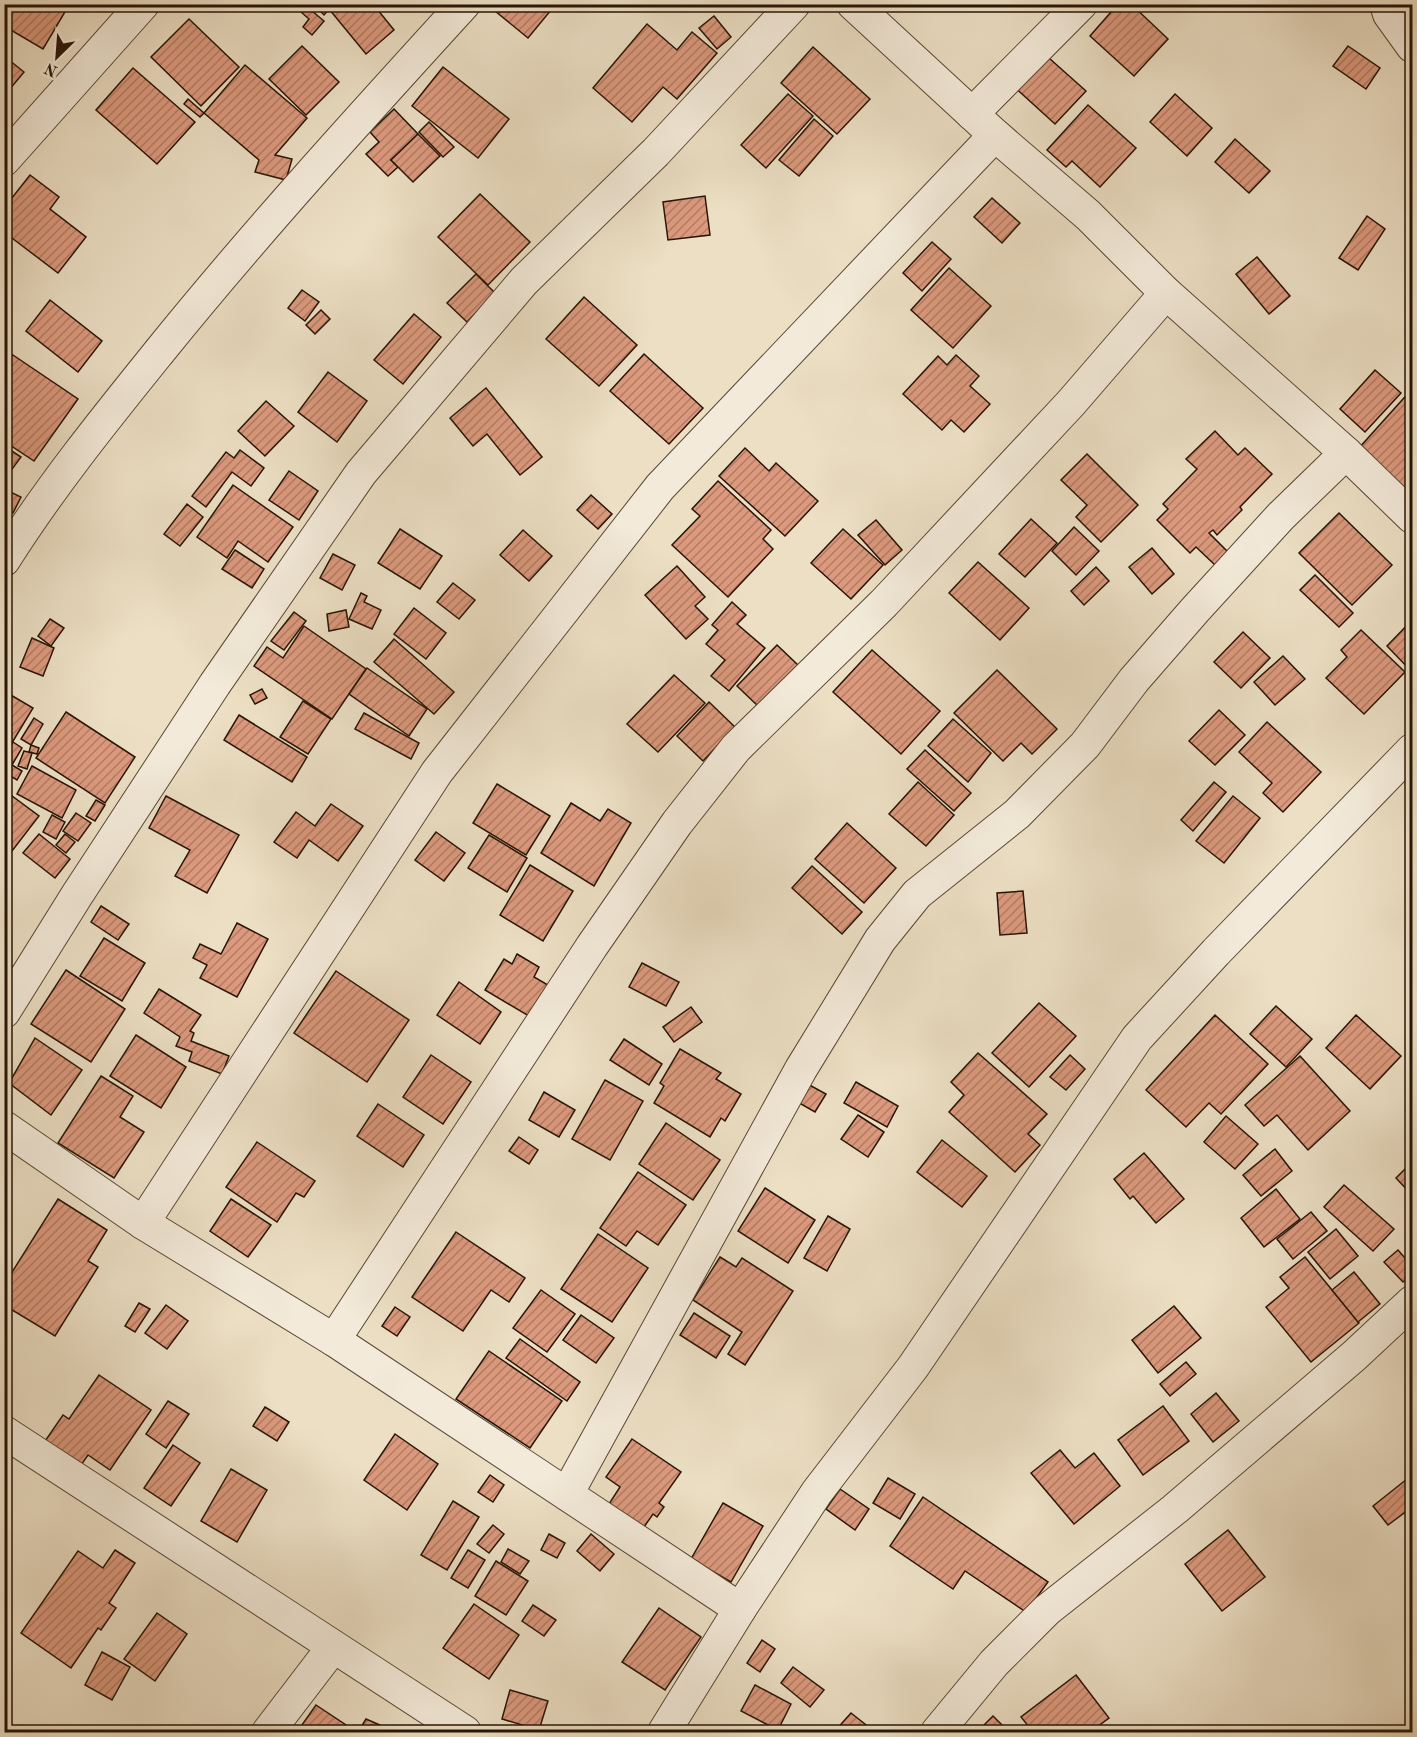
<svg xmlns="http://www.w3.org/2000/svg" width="1417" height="1737" viewBox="0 0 1417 1737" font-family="'Old Standard TT',serif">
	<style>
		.building { fill: url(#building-hatch); stroke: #281406; stroke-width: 1.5 }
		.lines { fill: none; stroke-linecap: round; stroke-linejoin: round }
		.minor-casing { stroke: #594736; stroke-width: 34 }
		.minor { stroke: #f3ead9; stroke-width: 32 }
	</style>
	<defs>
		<pattern id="building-hatch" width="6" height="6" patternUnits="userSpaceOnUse" patternTransform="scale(1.5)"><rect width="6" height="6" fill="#dc997d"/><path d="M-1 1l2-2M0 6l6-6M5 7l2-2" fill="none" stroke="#b27c64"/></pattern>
	</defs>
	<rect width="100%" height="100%" fill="#ecdfc4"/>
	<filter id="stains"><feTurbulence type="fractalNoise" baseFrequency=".00333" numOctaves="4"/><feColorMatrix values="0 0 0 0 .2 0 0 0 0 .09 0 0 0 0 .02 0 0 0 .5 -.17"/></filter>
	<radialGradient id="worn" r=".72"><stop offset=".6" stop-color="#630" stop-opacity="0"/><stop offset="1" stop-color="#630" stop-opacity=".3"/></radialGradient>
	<g class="building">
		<polygon points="4,4 67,4 69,5 43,49 4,26"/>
		<polygon points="373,4 394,30 366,54 329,9 324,15 314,5"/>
		<polygon points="501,4 556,4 528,38 495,11"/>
		<polygon points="1118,4 1131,4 1168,39 1134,76 1090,36"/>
		<polygon points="306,6 324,21 312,35 303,27 309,19 301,12"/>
		<polygon points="714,16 731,37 717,49 699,28"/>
		<polygon points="189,19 239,67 201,106 151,57"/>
		<polygon points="647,24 677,50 692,32 717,53 677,99 663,87 632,122 593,88"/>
		<polygon points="302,46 339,82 306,115 269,79"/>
		<polygon points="1348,46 1380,68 1366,89 1333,66"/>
		<polygon points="813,47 870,99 837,134 781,83"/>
		<polygon points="1040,50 1086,91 1055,124 1010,83"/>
		<polygon points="4,56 24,72 4,96"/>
		<polygon points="245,65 307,118 275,155 292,159 286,180 255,172 259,160 204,113"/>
		<polygon points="443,67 509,119 478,158 412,106"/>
		<polygon points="133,68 195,122 157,164 96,110"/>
		<polygon points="788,94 813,116 766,168 741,145"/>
		<polygon points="1175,94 1212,128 1187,156 1150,122"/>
		<polygon points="188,99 204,113 200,117 184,104"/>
		<polygon points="1088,105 1136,148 1100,187 1072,161 1066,167 1047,150"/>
		<polygon points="394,109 418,134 391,160 398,167 388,176 366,154 379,142 370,132"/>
		<polygon points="814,119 833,136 799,176 779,160"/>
		<polygon points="429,122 454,147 443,157 419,132"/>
		<polygon points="418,134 440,156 413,182 391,160"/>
		<polygon points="1235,139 1270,171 1249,193 1215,162"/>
		<polygon points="30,175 59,197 50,209 86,237 58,273 4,232 4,208"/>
		<polygon points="480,194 530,242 488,285 438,237"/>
		<polygon points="705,196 710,235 668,240 663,202"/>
		<polygon points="992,198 1020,223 1002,243 974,217"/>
		<polygon points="1367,216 1385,229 1358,270 1339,258"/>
		<polygon points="932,242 951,259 922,291 903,273"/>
		<polygon points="1257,257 1290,296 1269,314 1236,274"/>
		<polygon points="949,268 991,306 953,348 911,310"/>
		<polygon points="476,274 495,293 467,322 447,303"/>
		<polygon points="302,290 319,302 305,321 288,308"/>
		<polygon points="584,297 637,345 599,386 546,339"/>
		<polygon points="50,300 102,341 78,372 26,331"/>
		<polygon points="321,310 330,319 315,334 306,325"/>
		<polygon points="414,314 441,337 403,384 374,360"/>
		<polygon points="10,353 78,399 34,461 4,441 4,361"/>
		<polygon points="644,354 703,408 669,444 610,391"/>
		<polygon points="956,355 979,376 970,386 990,404 964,432 951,420 942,430 903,394 938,356 947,365"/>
		<polygon points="1375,370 1401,393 1365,432 1340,409"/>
		<polygon points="328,372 367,401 337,442 298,412"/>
		<polygon points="486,388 542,457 520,475 487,434 473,446 450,418"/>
		<polygon points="1412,389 1412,484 1406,491 1359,448"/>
		<polygon points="266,401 294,426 265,456 238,431"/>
		<polygon points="1215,431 1238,455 1245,448 1272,474 1240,507 1242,510 1217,535 1213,530 1209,533 1228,552 1215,565 1196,547 1190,553 1157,520 1168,509 1163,504 1197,469 1186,459"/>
		<polygon points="4,446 21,457 4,480"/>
		<polygon points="745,448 769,471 776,463 818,501 785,536 719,476"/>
		<polygon points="240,450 264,468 251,486 232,472 206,507 192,496 226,452 234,458"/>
		<polygon points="1087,454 1138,505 1101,542 1076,517 1087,505 1061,480"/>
		<polygon points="289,471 318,491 299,520 269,500"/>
		<polygon points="718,481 771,530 763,539 773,549 728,597 672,545 700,516 692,509"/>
		<polygon points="233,485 293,527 268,562 238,541 227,558 197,537"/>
		<polygon points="4,489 21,497 13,513 4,508"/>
		<polygon points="591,495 612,514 598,529 577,510"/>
		<polygon points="187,504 203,517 180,546 164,534"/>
		<polygon points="1339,513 1392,565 1352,605 1299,553"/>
		<polygon points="1031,519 1057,543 1025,577 999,554"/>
		<polygon points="876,520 902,550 885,565 858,535"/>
		<polygon points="1074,527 1099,551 1076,575 1052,551"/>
		<polygon points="400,529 442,556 420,589 378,563"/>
		<polygon points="843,529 883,565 851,599 811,563"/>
		<polygon points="523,530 552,556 529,581 500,555"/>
		<polygon points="1152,548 1174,574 1152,594 1129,567"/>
		<polygon points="235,550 264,569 252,588 222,569"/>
		<polygon points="333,554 355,565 342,590 320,578"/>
		<polygon points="978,562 1029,608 1000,640 949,593"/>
		<polygon points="677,566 705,597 695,606 708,619 686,639 645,595"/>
		<polygon points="1096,567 1109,581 1084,605 1071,591"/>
		<polygon points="1315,575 1353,613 1339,627 1300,590"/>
		<polygon points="453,583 475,600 459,619 437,602"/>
		<polygon points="361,593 367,596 364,602 381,610 372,629 349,619"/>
		<polygon points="732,602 746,615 737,624 765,648 729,691 711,676 725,660 706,644 718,630 712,625"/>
		<polygon points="414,608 446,633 426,659 394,634"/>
		<polygon points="346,610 349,627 329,631 327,614"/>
		<polygon points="294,612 306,621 284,650 271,641"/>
		<polygon points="50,619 64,628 51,646 38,636"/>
		<polygon points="1412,620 1412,672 1387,646"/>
		<polygon points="304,626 366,669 332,719 254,666 267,647 283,658"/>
		<polygon points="1361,630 1405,672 1364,714 1326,678 1347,657 1341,650"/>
		<polygon points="1243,632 1270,658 1241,688 1214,662"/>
		<polygon points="32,638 54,648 43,676 20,667"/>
		<polygon points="394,639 454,692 434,714 374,662"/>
		<polygon points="777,645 799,666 759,707 737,686"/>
		<polygon points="872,650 940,711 901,754 833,692"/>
		<polygon points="1283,656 1305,679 1275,705 1254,682"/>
		<polygon points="367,668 427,709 409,736 349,694"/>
		<polygon points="997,670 1057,729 1032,754 1021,743 1003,761 954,713"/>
		<polygon points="674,675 705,703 658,752 627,724"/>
		<polygon points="262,689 267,698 255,704 250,695"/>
		<polygon points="4,691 33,708 4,756"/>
		<polygon points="303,701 331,719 308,754 280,737"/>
		<polygon points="709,702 735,727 703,761 677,736"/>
		<polygon points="1219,710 1245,735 1215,765 1189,741"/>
		<polygon points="66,712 135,757 105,803 36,758"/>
		<polygon points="364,713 419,743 411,759 355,729"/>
		<polygon points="239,715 307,757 292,782 224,740"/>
		<polygon points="34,718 43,724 31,745 21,739"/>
		<polygon points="953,719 991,753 968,782 928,746"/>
		<polygon points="1267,722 1321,772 1283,812 1263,793 1272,783 1239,752"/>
		<polygon points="13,742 22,748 12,765 4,760 4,756"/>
		<polygon points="31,745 39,748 37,754 29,752"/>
		<polygon points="925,750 971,793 954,811 907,769"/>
		<polygon points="24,751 32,753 27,769 18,766"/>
		<polygon points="12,765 22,771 17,780 7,774"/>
		<polygon points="32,766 76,790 62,818 17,794"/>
		<polygon points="918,782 954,815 926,846 889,814"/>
		<polygon points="1214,782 1226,792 1193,831 1181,820"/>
		<polygon points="497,784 550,816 526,855 473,823"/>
		<polygon points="4,790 39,816 12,851 4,845"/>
		<polygon points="166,796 239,835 207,893 175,876 190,850 149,828"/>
		<polygon points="1233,796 1260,818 1224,863 1196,841"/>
		<polygon points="96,800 105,805 95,821 86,816"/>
		<polygon points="571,803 600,821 608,809 631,823 594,886 541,853"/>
		<polygon points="331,804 363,826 338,861 309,840 297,858 274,842 296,812 315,826"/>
		<polygon points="76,813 91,823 78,841 63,831"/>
		<polygon points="52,815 65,822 56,839 43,832"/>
		<polygon points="847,823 896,868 864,903 815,859"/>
		<polygon points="436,832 465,853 444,881 415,860"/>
		<polygon points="39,834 70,859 55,878 23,853"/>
		<polygon points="65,834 75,842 66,853 56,845"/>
		<polygon points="489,835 527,858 507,892 468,868"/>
		<polygon points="530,865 573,891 543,941 500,915"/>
		<polygon points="812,866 862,912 842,934 792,888"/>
		<polygon points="1023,891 1027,933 1000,935 997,893"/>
		<polygon points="101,906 129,924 118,940 91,922"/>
		<polygon points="237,923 268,939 237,997 200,978 207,965 193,958 200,944 221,954"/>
		<polygon points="104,938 145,963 122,1001 80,976"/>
		<polygon points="517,954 539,967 534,977 553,988 534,1019 485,990 504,959 512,964"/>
		<polygon points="642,963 679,982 666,1006 629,987"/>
		<polygon points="66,970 125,1009 91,1062 31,1024"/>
		<polygon points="336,971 409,1020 367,1082 294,1033"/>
		<polygon points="459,982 501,1012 480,1044 437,1015"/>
		<polygon points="159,989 201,1015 190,1031 194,1033 191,1041 229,1056 222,1074 189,1061 192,1052 176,1046 180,1037 144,1013"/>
		<polygon points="1039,1003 1076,1036 1029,1087 992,1053"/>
		<polygon points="1276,1006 1312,1039 1286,1067 1250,1034"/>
		<polygon points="691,1007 702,1022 674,1042 663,1027"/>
		<polygon points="1215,1015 1268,1064 1221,1114 1209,1103 1186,1127 1146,1090"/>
		<polygon points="1356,1015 1401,1056 1370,1089 1326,1048"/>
		<polygon points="136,1035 186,1067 161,1108 110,1076"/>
		<polygon points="35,1038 82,1070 51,1115 9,1083"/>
		<polygon points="624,1039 662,1064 649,1085 610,1060"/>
		<polygon points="680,1049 721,1073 716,1079 741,1094 725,1121 721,1118 710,1137 654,1103 664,1086 660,1083"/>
		<polygon points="978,1053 1047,1114 1028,1134 1040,1145 1015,1172 949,1112 964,1095 951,1082"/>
		<polygon points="431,1055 471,1082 443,1124 403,1097"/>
		<polygon points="1070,1055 1085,1069 1066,1090 1050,1077"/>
		<polygon points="1300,1056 1350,1111 1308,1150 1277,1115 1264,1126 1245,1105"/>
		<polygon points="101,1076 133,1096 120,1117 144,1132 114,1178 58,1143"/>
		<polygon points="605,1080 643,1101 610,1160 572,1139"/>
		<polygon points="804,1082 826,1094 815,1112 794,1100"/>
		<polygon points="856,1082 898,1106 887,1127 844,1103"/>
		<polygon points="544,1092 575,1110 559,1137 529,1120"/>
		<polygon points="378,1104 424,1135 403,1167 357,1136"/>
		<polygon points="858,1115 884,1132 868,1157 841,1139"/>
		<polygon points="1226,1116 1258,1144 1235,1169 1204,1142"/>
		<polygon points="666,1123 720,1160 693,1200 639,1164"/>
		<polygon points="519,1137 538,1150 529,1164 509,1151"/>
		<polygon points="942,1140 987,1176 962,1207 917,1172"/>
		<polygon points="257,1142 315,1181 304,1197 296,1193 277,1222 226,1187"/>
		<polygon points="1275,1149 1292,1171 1261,1196 1243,1175"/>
		<polygon points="1144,1153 1184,1199 1156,1223 1133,1196 1130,1199 1114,1179"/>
		<polygon points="1412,1162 1412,1195 1396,1178"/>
		<polygon points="638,1172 686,1205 658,1245 637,1231 626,1246 600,1228"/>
		<polygon points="1344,1185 1394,1229 1373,1251 1324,1207"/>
		<polygon points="765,1188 815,1220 788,1263 738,1231"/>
		<polygon points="1276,1189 1300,1219 1264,1247 1241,1218"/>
		<polygon points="58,1199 107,1230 88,1261 98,1267 55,1336 4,1305 4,1285"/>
		<polygon points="231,1199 271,1225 248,1257 210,1231"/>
		<polygon points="1311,1212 1327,1231 1293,1259 1277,1239"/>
		<polygon points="828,1216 850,1229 827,1271 804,1258"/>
		<polygon points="1336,1229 1358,1256 1330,1279 1308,1252"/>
		<polygon points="456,1232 525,1278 509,1302 491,1290 463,1331 412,1297"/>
		<polygon points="598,1234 648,1268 612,1322 561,1289"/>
		<polygon points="1398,1250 1412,1266 1412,1274 1403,1282 1384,1262"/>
		<polygon points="720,1257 736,1267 742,1258 793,1291 745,1365 728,1354 742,1332 693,1300"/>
		<polygon points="1305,1257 1359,1323 1311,1362 1266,1307 1289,1288 1280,1277"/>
		<polygon points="1354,1272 1380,1304 1358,1322 1332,1290"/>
		<polygon points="541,1290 575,1314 547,1352 513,1328"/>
		<polygon points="139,1303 150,1309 135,1332 125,1326"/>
		<polygon points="166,1305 188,1321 167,1349 145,1333"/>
		<polygon points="1174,1306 1201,1338 1158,1373 1132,1340"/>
		<polygon points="395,1307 410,1317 397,1336 382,1326"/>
		<polygon points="694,1313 730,1336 716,1358 680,1335"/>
		<polygon points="581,1315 614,1338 596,1363 563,1340"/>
		<polygon points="520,1339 580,1382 567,1401 506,1358"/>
		<polygon points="489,1351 562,1401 530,1448 456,1399"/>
		<polygon points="1186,1362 1196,1374 1170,1396 1160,1384"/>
		<polygon points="99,1375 151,1410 110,1470 88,1455 79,1468 43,1444 63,1415 69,1419"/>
		<polygon points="1216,1393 1239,1421 1213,1442 1191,1414"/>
		<polygon points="168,1401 189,1414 166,1448 146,1434"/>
		<polygon points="1163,1406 1189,1441 1143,1475 1118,1440"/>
		<polygon points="265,1407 289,1422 277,1441 253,1426"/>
		<polygon points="395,1434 438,1464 407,1510 364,1480"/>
		<polygon points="632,1439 681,1472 659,1503 664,1507 657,1517 653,1514 644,1527 609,1504 620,1487 606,1477"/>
		<polygon points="173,1445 200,1463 171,1506 144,1488"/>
		<polygon points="1060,1450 1075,1468 1094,1453 1120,1486 1074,1524 1031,1473"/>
		<polygon points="231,1469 267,1490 237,1542 201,1521"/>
		<polygon points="490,1475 504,1485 493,1502 478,1492"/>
		<polygon points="1412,1475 1412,1507 1388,1525 1373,1506"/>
		<polygon points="888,1478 915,1494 900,1519 873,1503"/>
		<polygon points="840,1489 869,1509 855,1530 826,1509"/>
		<polygon points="923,1497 1048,1582 1026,1612 965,1571 953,1589 890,1546"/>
		<polygon points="453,1501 479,1517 447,1570 421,1555"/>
		<polygon points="723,1503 763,1526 731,1582 691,1559"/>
		<polygon points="493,1525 504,1534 489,1553 477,1544"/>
		<polygon points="1228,1530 1265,1577 1222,1611 1185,1564"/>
		<polygon points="549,1534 565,1543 557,1558 541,1550"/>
		<polygon points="591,1534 614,1554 600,1571 577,1551"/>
		<polygon points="508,1549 529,1561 520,1574 501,1562"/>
		<polygon points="115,1550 135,1563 109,1603 116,1608 101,1630 98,1628 71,1668 21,1633 78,1551 103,1568"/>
		<polygon points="468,1550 485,1560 468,1588 451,1578"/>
		<polygon points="496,1561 528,1581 506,1615 475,1596"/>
		<polygon points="474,1604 519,1635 489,1679 443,1648"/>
		<polygon points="533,1605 556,1620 544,1636 522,1621"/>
		<polygon points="659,1608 701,1637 665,1690 622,1662"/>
		<polygon points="157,1613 187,1634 155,1681 124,1659"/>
		<polygon points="762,1640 775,1649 760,1672 747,1663"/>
		<polygon points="102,1652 130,1667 112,1700 85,1685"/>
		<polygon points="793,1667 824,1690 810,1707 781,1683"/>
		<polygon points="1076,1675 1109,1718 1090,1732 1033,1732 1021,1717"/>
		<polygon points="755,1685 791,1704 778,1730 741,1711"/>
		<polygon points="510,1690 548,1701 539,1730 502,1719"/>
		<polygon points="316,1705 346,1725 341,1732 297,1732"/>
		<polygon points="851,1713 875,1732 834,1732"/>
		<polygon points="993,1716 1009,1732 977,1732"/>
		<polygon points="366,1719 396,1732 358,1732"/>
	</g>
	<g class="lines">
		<defs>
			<g id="minor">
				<polyline points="853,4 995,135 1088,215 1166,293 1346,453 1412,517"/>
				<polyline points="1386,4 1389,14 1412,46"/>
				<polyline points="972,114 1081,4"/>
				<polyline points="4,160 143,4"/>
				<path d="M4 560C50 487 105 419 159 352 256 232 360 118 464 4"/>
				<polyline points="4,1012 77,895 215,684 361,473 524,281 656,152 794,4"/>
				<polyline points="4,1127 143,1223 334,1340 740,1609"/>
				<polyline points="143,1223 437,772 660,487 995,135"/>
				<polyline points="334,1340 592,946 677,823 736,748 884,603 1071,403 1166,293"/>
				<polyline points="4,1432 465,1732"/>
				<polyline points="567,1494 801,1069 880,940 917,894 1017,814 1085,745 1134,680 1195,610 1281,516 1346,453"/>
				<polyline points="268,1732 333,1647"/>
				<polyline points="664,1732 740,1609 817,1492 913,1367 1137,1038 1216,952 1412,750"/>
				<polyline points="937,1732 994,1663 1047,1610 1175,1509 1354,1356 1412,1302"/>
			</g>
		</defs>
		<use href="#minor" class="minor-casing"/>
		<use href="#minor" class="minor"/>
	</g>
	<rect width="1417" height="1737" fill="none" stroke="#ecdfc4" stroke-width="24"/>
	<rect x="6" y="6" width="1405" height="1725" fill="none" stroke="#281406" stroke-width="3"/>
	<rect x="12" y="12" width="1393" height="1713" fill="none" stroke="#281406" stroke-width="1.5"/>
	<g transform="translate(57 57) rotate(205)" stroke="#f3ead9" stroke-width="4.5" paint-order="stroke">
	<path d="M0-4.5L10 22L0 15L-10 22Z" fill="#281406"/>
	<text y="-9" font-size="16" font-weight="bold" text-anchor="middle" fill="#281406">N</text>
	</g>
	<rect width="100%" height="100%" filter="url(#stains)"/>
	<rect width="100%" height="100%" fill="url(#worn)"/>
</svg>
